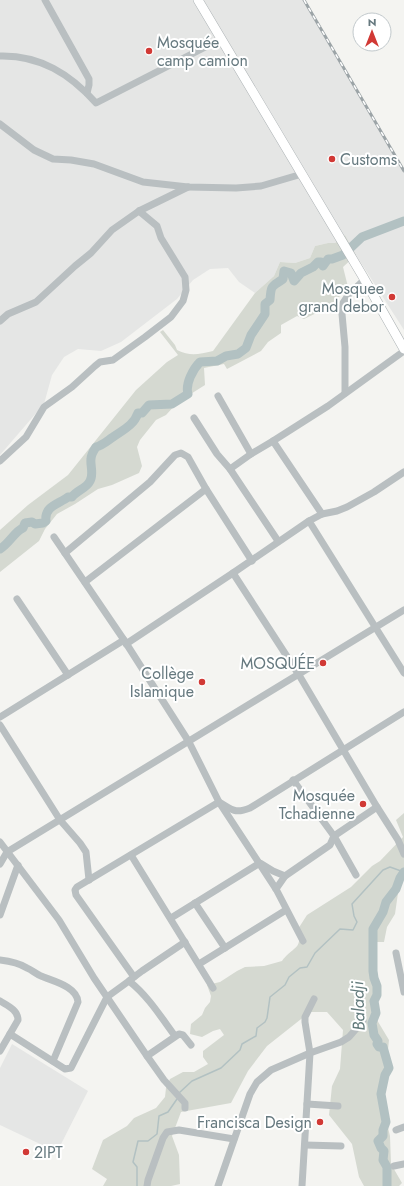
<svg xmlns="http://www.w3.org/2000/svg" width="404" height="1186" viewBox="0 0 404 1186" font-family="Jost,sans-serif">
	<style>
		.built { fill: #e5e6e5 }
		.green { fill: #d5d9d1 }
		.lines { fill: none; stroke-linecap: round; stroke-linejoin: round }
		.stream { stroke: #b2c1c2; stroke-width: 1.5 }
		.river { stroke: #b2c1c2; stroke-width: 9 }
		.major-casing { stroke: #adb3b5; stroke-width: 10 }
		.minor { stroke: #b9bfc1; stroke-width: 7 }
		.major { stroke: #fff; stroke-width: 9 }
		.rail-casing { stroke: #9ca4a7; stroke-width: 3 }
		.rail { stroke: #fff; stroke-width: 1.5; stroke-dasharray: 4.5; stroke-linecap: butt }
		.poi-dot { fill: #d13935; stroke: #fff; stroke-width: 1.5 }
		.labels { text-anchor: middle; stroke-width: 4; stroke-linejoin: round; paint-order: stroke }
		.poi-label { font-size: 16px; fill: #66797f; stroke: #fff; text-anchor: end }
		.water-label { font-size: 17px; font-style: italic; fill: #637b7c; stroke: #fff }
	</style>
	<rect width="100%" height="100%" fill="#f4f4f1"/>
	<g class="built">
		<polygon points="0,0 304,0 404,171 404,330 356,255 345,235 335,243 328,243 315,246 310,258 295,263 280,262 274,276 255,293 239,282 228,268 210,269 193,280 177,299 121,342 101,351 78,349 64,357 52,375 44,404 0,455"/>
		<polygon points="12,1044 88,1091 57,1152 0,1125 0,1068"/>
	</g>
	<g class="green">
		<path d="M345 235 356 255 343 267 348 287 331 306 304 319 297 316 281 325V333L268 342 261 351 227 369 224 364 204 368 205 385 178 402 166 415 156 420 140 440 137 447 142 466 139 473 112 485 98 489 75 504 57 514 45 529 39 541 0 572V530L28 505 68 475 136 390 167 362 178 355 160 332 163 330 175 345 177 350C191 357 199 354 213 351L255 293 274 276 280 262 295 263 310 258 315 246 328 243H335Z"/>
		<path d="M404 813V870L399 886 395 914 387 927 384 942H376L373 953 380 996 374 1015 389 1040 386 1069 384 1111 390 1136 391 1164 402 1183 399 1186H364L359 1177 352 1144 329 1115 332 1086 340 1069 343 1030 327 1012H310L267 1046 248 1071 231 1103 181 1112 172 1136 179 1155 180 1184 171 1186H103L107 1179 92 1169 103 1140 127 1126 134 1118 156 1108 165 1097 166 1088 170 1079 183 1072H194L208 1064 203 1057V1051L224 1035 220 1029 213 1031 202 1037 190 1034 191 1024 202 1015 205 1008 210 1002 211 996 207 985 220 982 237 971 245 967 264 966 282 961C293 946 303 950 298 929L307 915 351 887 372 866 380 861 403 837 396 820Z"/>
	</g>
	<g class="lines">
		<g class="stream">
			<polyline points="179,1093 192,1081 221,1068 240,1050 242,1044 256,1036 257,1028 265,1022 267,1018 270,997 285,985 289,977 300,968 307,967 315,953 340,929 353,930 357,922 354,916 352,904 383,870 390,867 404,872"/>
			<polyline points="137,1186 137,1167 133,1162 138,1141 148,1141 157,1134 159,1116 168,1112 177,1099"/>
		</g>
		<g class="river">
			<path d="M0 549C9 544 15 531 23 528L25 523 32 522 35 524 43 523 46 521C44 506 59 504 68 497H72C77 490 86 489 90 481 94 474 90 465 91 459 91 455 94 450 96 447 103 445 107 441 113 437 123 430 134 425 138 413H142L149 405 172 404 188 394C185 384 193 369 200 362L217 361 226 356 238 354 246 348 251 335 265 314V304L270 300C271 284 272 287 283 279L284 271 291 273 294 281 301 273 313 267 318 262H321L323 266 328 259H332L343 255 362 237 404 221"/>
			<polyline points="387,1186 387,1167 383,1160 384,1151 381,1148 378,1141 383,1136 383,1130 386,1122 381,1094 385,1075 389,1068 383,1047 379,1047 377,1044 378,1041 374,1035 372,1023 376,1013 374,1001 377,995 377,986 374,978 373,971 373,929 383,912 386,902 396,889 400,878 404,872"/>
		</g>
		<defs>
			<polyline id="major" points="198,0 362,275 404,349"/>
		</defs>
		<use href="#major" class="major-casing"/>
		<g class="minor">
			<polyline points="45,0 89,79 89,85 87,93"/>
			<path d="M0 56C40 55 70 74 96 103L221 39"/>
			<polyline points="0,124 34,150 53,159 71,160 94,164 143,182 188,187 236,188 261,186 302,174"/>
			<polyline points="0,321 8,314 36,302 75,266 91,253 112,230 139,211 188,187"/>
			<polyline points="345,393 345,347 342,314 343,303 349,294 364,280"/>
			<polyline points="218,396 251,454"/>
			<polyline points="194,418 217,454 230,469 278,541"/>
			<polyline points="273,441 328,406 404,351"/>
			<polyline points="0,461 26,437 44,407 72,387 95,366 100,362 113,360 145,337 171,317 183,301 186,290 185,277 161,238 157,226 139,211"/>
			<polyline points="230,469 251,454 273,441 322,514"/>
			<polyline points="404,472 374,492 347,507 337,511 322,514 309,521 404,673"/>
			<polyline points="54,537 124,640 189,742 219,802 276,889 303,941"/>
			<polyline points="65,553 150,482 175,455 181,453 188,457 206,489 252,561"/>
			<polyline points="233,573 309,521"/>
			<polyline points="85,582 206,489"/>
			<polyline points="17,599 68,675"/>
			<polyline points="126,644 233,573 299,675 377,807 398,840 404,854"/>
			<polyline points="0,717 124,640"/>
			<polyline points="0,725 60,820 80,843 86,852 89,880"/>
			<polyline points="293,780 334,836 356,875"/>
			<polyline points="0,842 59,920 94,978 147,1056 164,1080 185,1103 185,1108"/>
			<polyline points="131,855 213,988"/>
			<polyline points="0,864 7,852 404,610"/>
			<polyline points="276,889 285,876 330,845 334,836 377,807"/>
			<polyline points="195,903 225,948"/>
			<polyline points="0,915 18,865"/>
			<polyline points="171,918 260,863 273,871 285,876"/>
			<polyline points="396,953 404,992"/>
			<path d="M0 960C9 961 19 963 27 968 32 970 36 974 41 976 52 981 77 986 78 1002L53 1061"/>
			<polyline points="199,964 286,910"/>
			<path d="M134 977 76 895 75 890 77 887 219 802C233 810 235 814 250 808L404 712"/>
			<polyline points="130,980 142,971 185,942"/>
			<path d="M0 1001C8 1006 18 1010 18 1020L0 1051"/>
			<path d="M10 1034 65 1069 71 1068 107 997 129 981C148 996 161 1017 175 1036"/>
			<polyline points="147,1056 179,1034 183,1035 191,1045"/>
			<polyline points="307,1104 338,1106"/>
			<polyline points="396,1130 404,1127"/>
			<polyline points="305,1145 341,1146"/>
			<polyline points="394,1166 404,1164"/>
			<polyline points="147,1186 148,1180 163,1138 167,1132 179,1130 234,1139"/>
			<polyline points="218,1186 250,1094 257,1082 271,1070 310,1053 341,1042 349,1037 363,1021"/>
			<polyline points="302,1186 310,1053 305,1022 305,1017 314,999"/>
		</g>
		<use href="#major" class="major"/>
		<defs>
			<polyline id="rail" points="304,0 404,171"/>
		</defs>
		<use href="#rail" class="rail-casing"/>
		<use href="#rail" class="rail"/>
	</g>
	<g class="poi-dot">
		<circle cx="149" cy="51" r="4"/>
		<circle cx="332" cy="159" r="4"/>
		<circle cx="392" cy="297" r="4"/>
		<circle cx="323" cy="663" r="4"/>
		<circle cx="202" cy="682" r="4"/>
		<circle cx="363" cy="804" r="4"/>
		<circle cx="320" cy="1122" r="4"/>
		<circle cx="26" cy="1152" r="4"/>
	</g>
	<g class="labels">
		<g class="poi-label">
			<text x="157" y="48" text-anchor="start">Mosquée<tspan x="157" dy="18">camp camion</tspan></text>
			<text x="340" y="165" text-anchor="start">Customs</text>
			<text x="384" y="294">Mosquee<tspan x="384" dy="18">grand debor</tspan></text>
			<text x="315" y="669">MOSQUÉE</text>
			<text x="194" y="679">Collège<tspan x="194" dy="18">Islamique</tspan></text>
			<text x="355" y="801">Mosquée<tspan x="355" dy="18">Tchadienne</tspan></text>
			<text x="312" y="1128">Francisca Design</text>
			<text x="34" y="1158" text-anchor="start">2IPT</text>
		</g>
		<g class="water-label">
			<text transform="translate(358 1006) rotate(-92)" y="6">Baladji</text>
		</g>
	</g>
	<g transform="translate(372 32)"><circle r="19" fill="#ffffff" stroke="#c2c9cc"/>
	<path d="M0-3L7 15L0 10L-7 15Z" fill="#d13935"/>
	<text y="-6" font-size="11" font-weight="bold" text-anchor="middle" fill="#66797f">N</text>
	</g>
</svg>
